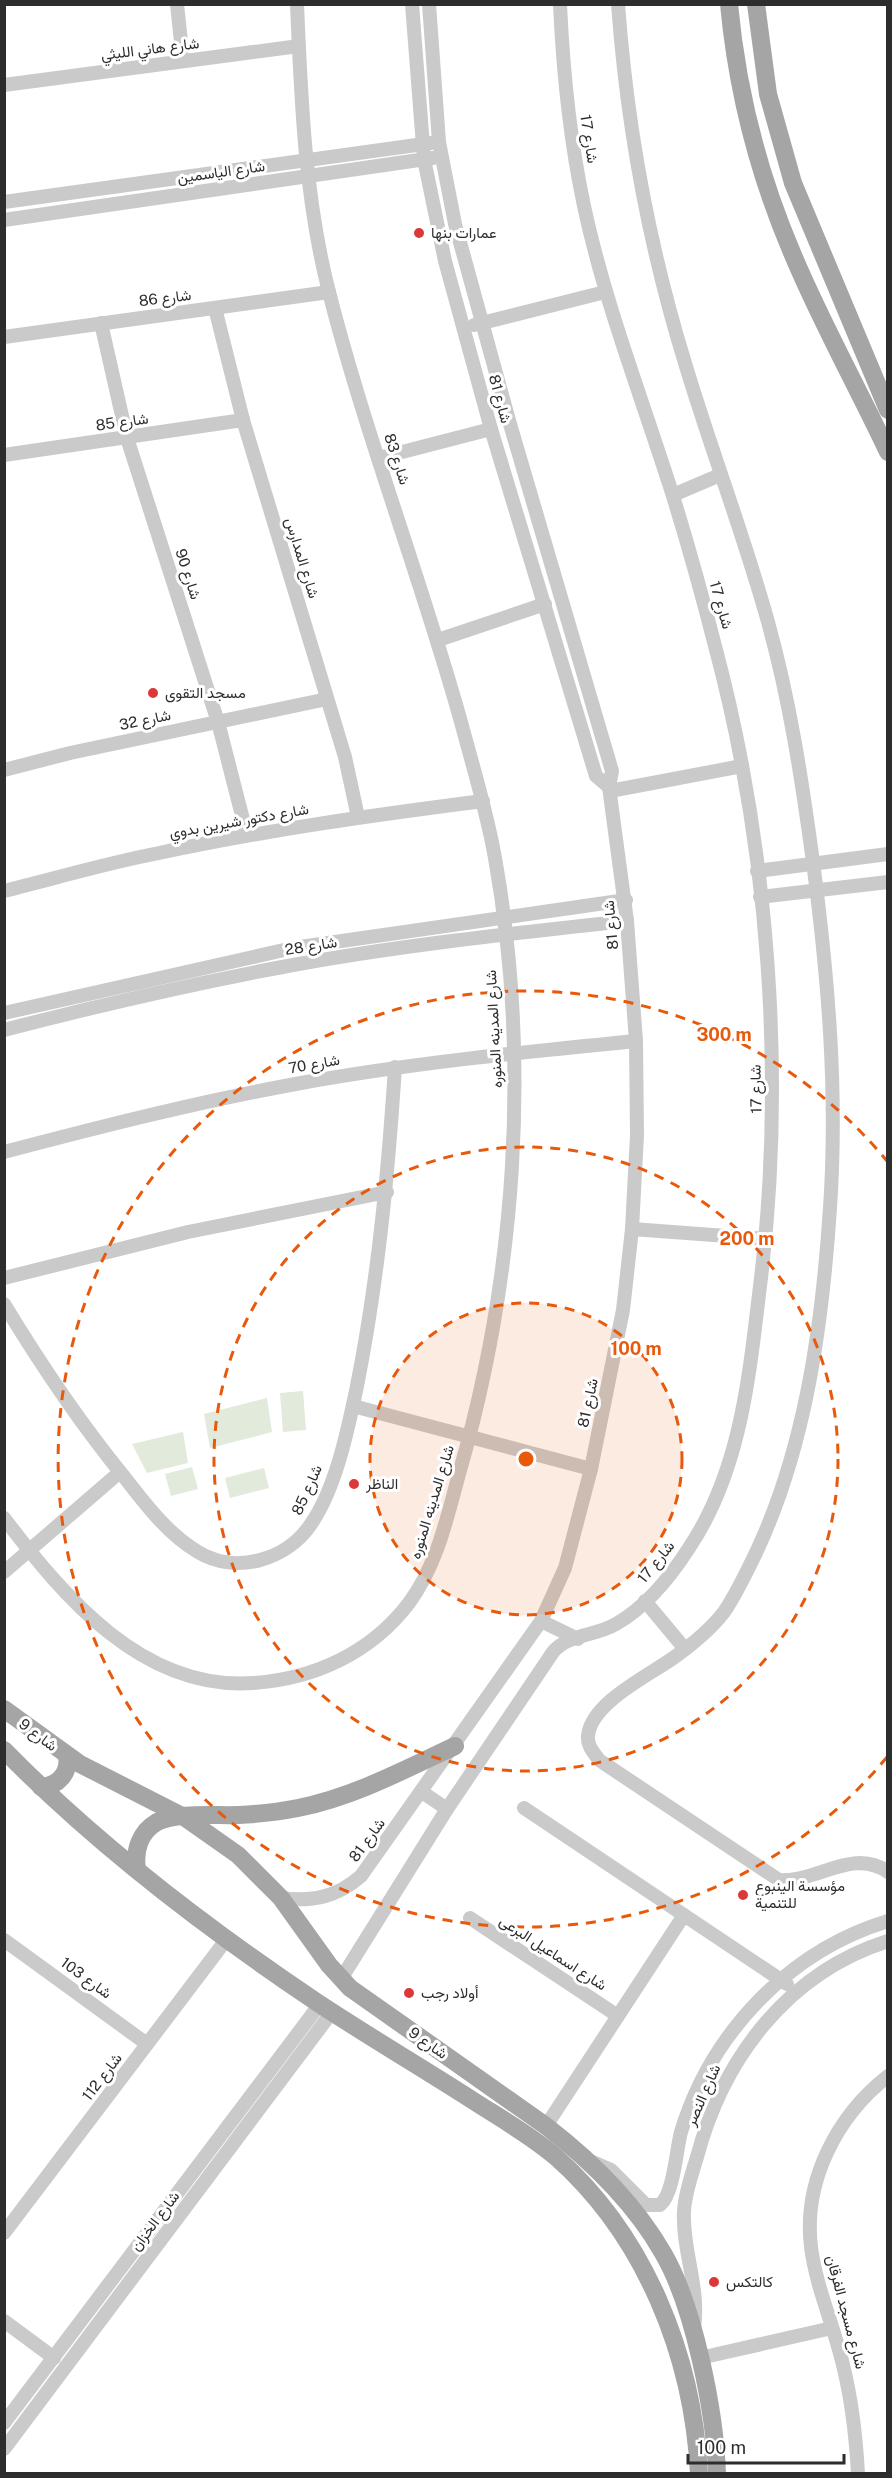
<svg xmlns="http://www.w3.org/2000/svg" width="892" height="2478" viewBox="0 0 892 2478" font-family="'Public Sans',Vazirmatn,sans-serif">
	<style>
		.green { fill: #e2eadb }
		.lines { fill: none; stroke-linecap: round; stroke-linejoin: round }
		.minor { stroke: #cacaca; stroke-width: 14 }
		.major { stroke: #a5a5a5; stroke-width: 18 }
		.ring { fill: none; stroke: #e8590c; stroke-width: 3; stroke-dasharray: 10 8 }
		.poi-dot { fill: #db3838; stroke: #fff; stroke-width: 2 }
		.labels { text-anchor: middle; stroke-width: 6; stroke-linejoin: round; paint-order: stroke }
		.street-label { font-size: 15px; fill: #2d2d2d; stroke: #fff }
		.poi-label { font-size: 15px; fill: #2d2d2d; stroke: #fff; text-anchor: start }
		.centre { fill: #e8590c; stroke: #fff; stroke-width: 3 }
		.ring-label { font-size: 18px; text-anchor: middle; font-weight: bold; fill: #e8590c; stroke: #fff; stroke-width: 6; stroke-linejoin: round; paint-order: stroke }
	</style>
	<rect width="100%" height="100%" fill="#fff"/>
	<g class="green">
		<polygon points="303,1391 306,1430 283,1432 280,1393"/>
		<polygon points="267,1398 272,1432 210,1448 204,1414"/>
		<polygon points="183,1432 188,1463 147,1473 132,1444"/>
		<polygon points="192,1467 198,1489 171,1496 165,1474"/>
		<polygon points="264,1468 269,1488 230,1498 225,1478"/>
	</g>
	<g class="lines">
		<g class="minor">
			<polyline points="177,4 183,61"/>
			<polyline points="412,4 424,159 445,261 491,429 596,776 609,787"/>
			<path d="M618 4C627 127 649 246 685 363 711 450 744 535 768 622 790 701 802 781 813 862 828 977 838 1091 830 1208 822 1330 804 1461 747 1571 740 1585 733 1599 724 1612 711 1629 694 1643 676 1656 652 1674 591 1702 588 1736 587 1746 594 1753 599 1760L779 1880C816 1883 853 1847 888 1872"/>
			<polyline points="4,85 299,46"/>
			<polyline points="4,202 431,143"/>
			<polyline points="4,220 433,158"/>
			<polyline points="215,308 243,420 345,757 358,817"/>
			<polyline points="101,323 127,438 218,722 247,835"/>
			<polyline points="474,325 605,292"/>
			<polyline points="4,337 329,292"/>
			<polyline points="4,455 243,420"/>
			<polyline points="379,458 491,429"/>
			<polyline points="673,495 720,475"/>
			<polyline points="438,640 545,604"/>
			<polyline points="4,770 70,753 327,699"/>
			<polyline points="610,791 742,766"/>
			<polyline points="757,871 888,854"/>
			<path d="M4 891C56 878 107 863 159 853 266 830 374 815 483 801"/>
			<polyline points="760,897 888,882"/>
			<polyline points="4,1013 293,948 626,900"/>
			<path d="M4 1030C100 1005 196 983 293 965 403 945 516 933 627 921"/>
			<path d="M4 1152C103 1126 201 1101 301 1083 412 1063 524 1052 636 1041"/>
			<polyline points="632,1229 766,1239"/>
			<polyline points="4,1278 188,1232 387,1192"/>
			<path d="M4 1304C41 1365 80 1423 125 1478 146 1505 168 1534 198 1552 236 1575 287 1560 311 1524 336 1488 348 1429 357 1386 378 1280 388 1175 395 1067"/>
			<polyline points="353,1406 591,1469"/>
			<path d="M4 1518C64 1597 143 1691 253 1683 314 1679 371 1653 409 1603 437 1565 447 1518 459 1474 516 1276 531 1061 495 858 487 812 473 767 461 722 421 578 366 437 329 292 305 199 301 100 297 4"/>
			<polyline points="4,1572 120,1472"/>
			<polyline points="645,1601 685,1649"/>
			<polyline points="541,1621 578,1639"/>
			<polyline points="422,1792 447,1809"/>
			<polyline points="524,1808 787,1984"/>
			<path d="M281 1898C313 1902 337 1897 361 1876L541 1621 565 1568 591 1469 623 1310 632 1229 637 1135 636 1041 627 921 609 787 612 771 510 424 455 224 439 142 429 4"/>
			<polyline points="470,1918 618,2016"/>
			<polyline points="4,1940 147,2044"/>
			<path d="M341 1979 447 1809 553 1652C568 1634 596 1636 616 1624 646 1607 671 1576 689 1548 741 1470 749 1377 760 1286 786 1079 769 848 715 646 702 595 688 544 672 493 642 398 605 304 584 206 570 140 563 72 560 4"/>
			<polyline points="546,2126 684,1915"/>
			<path d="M590 2161 611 2170 646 2205H660C674 2193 676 2151 681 2132 711 2033 789 1951 888 1921"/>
			<polyline points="4,2233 226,1940"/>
			<polyline points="4,2321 54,2358"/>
			<path d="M694 2328C700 2286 682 2251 684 2211 685 2193 692 2174 697 2157 723 2059 787 1973 888 1941"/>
			<polyline points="700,2358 832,2328"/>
			<polyline points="4,2423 320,2004"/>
			<polyline points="4,2449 332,2012"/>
			<path d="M858 2474C856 2437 852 2401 843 2365 834 2326 816 2287 811 2247 803 2181 837 2116 888 2076"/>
		</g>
		<g class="major">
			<path d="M729 4C737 90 759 176 793 255 821 322 857 386 888 452"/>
			<polyline points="756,4 768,94 793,183 888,410"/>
			<path d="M4 1709 80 1764 184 1817 238 1855 281 1898 329 1965 350 1988 546 2126C590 2160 635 2204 663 2253 694 2306 715 2412 717 2474"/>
			<path d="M4 1750C98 1846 206 1928 318 2003 368 2036 419 2066 469 2098 498 2117 529 2134 556 2157 645 2236 693 2355 699 2474"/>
			<path d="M41 1787C58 1786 70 1773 67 1756"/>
			<path d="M137 1869C134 1850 140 1832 157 1822 176 1812 217 1816 239 1815 259 1814 278 1812 298 1808 353 1797 404 1770 455 1746"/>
		</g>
	</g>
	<circle cx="526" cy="1459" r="156" fill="#e8590c" fill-opacity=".12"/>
	<g class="ring">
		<circle cx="526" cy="1459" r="156"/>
		<circle cx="526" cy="1459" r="312"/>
		<path d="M887 1757A468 468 0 1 1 887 1161"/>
	</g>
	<g class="poi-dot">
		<circle cx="419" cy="233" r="6"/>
		<circle cx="153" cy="693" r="6"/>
		<circle cx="354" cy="1484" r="6"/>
		<circle cx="743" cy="1895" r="6"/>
		<circle cx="409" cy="1993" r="6"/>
		<circle cx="714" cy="2282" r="6"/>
	</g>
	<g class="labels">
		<g class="street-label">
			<text transform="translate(150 49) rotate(-7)" y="5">شارع هاني الليثي</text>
			<text transform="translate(589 139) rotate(81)" y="5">شارع 17</text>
			<text transform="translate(221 172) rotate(-8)" y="5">شارع الياسمين</text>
			<text transform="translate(165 298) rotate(-7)" y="5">شارع 86</text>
			<text transform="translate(500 399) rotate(75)" y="5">شارع 81</text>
			<text transform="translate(122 422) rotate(-8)" y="5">شارع 85</text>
			<text transform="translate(397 459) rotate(72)" y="5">شارع 83</text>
			<text transform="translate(302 558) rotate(73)" y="5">شارع المدارس</text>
			<text transform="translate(188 574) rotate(72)" y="5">شارع 90</text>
			<text transform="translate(721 605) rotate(74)" y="5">شارع 17</text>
			<text transform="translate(145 720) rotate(-12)" y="5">شارع 32</text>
			<text transform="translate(239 821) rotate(-10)" y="5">شارع دكتور شيرين بدوي</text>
			<text transform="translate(611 925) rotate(-95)" y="5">شارع 81</text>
			<text transform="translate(311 946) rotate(-9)" y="5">شارع 28</text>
			<text transform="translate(494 1029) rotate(-93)" y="5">شارع المدينه المنوره</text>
			<text transform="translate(314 1064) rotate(-10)" y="5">شارع 70</text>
			<text transform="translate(756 1089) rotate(-91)" y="5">شارع 17</text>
			<text transform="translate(588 1403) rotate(-78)" y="5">شارع 81</text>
			<text transform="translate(307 1490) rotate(-66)" y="5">شارع 85</text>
			<text transform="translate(432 1502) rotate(-73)" y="5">شارع المدينه المنوره</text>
			<text transform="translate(656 1562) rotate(-51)" y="5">شارع 17</text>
			<text transform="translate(38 1735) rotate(37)" y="5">شارع 9</text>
			<text transform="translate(367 1840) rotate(-54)" y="5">شارع 81</text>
			<text transform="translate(553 1953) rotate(33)" y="5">شارع اسماعيل البرعى</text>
			<text transform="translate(86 1978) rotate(36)" y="5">شارع 103</text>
			<text transform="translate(428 2043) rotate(35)" y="5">شارع 9</text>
			<text transform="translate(102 2077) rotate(-53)" y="5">شارع 112</text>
			<text transform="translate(703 2095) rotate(-66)" y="5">شارع النصر</text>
			<text transform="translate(155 2221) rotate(-53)" y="5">شارع الخزان</text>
			<text transform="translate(846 2312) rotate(75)" y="5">شارع مسجد الفرقان</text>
		</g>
		<g class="poi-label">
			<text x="431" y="238">عمارات بنها</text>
			<text x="165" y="698">مسجد التقوى</text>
			<text x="366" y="1489">الناظر</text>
			<text x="755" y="1891">مؤسسة الينبوع<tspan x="755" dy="17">للتنمية</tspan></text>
			<text x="421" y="1998">أولاد رجب</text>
			<text x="726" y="2287">كالتكس</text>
		</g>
	</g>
	<circle cx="526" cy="1459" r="9" class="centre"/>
	<g class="ring-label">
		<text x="724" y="1041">300 m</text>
		<text x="747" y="1245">200 m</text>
		<text x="636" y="1355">100 m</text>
	</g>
	<rect width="892" height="2478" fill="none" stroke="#2d2d2d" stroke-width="12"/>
	<path d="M688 2454v9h156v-9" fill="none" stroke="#2d2d2d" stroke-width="3"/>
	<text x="697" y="2454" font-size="18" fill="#2d2d2d" stroke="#ffffff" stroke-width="4.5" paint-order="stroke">100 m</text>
</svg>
